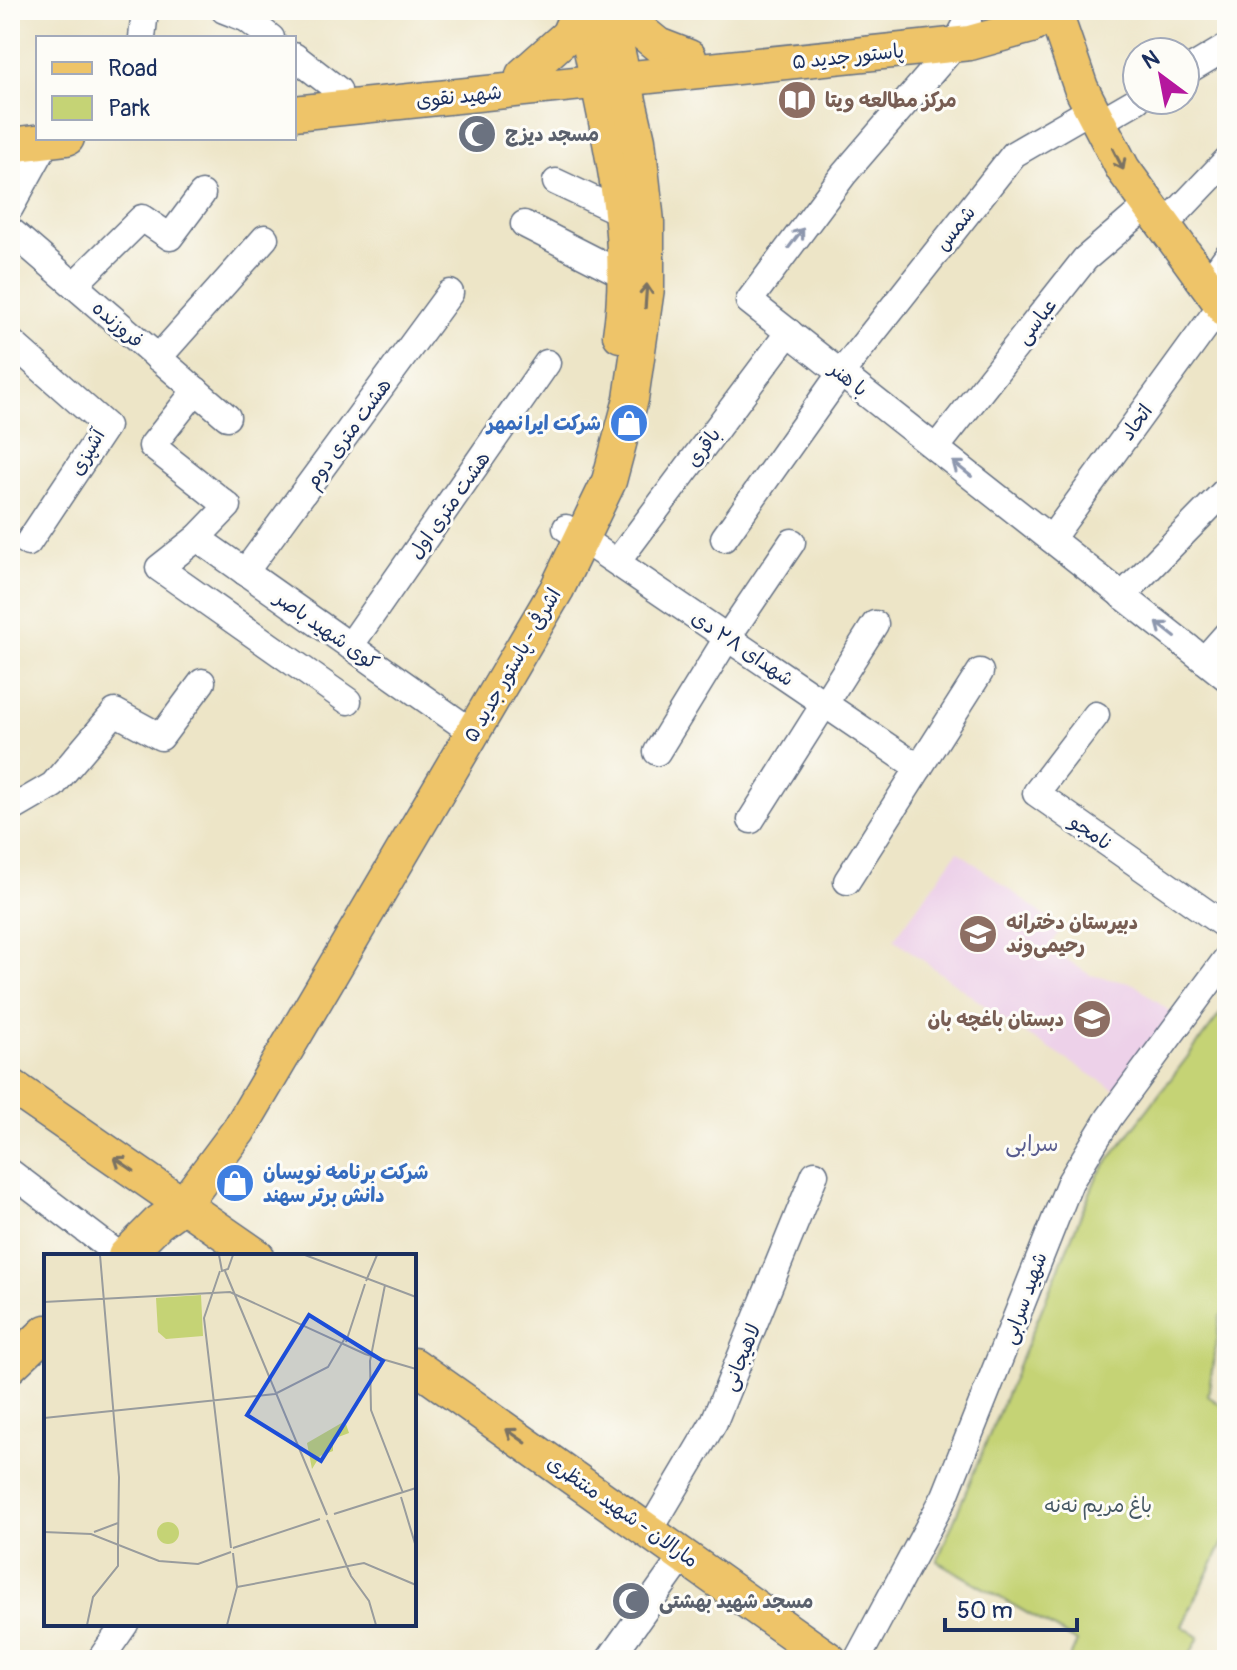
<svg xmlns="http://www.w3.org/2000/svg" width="1237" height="1670" viewBox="0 0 1237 1670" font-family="Pangolin,'Playpen Sans Arabic',sans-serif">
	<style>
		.built { fill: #edd1e9 }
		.green { fill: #c5d375; stroke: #70816a; stroke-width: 2 }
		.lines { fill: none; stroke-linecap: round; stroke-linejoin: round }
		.minor-casing { stroke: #646f83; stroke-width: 29 }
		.major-casing { stroke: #646f83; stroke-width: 37 }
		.minor { stroke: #fff; stroke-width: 26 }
		.major { stroke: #eec469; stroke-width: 34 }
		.oneway { stroke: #7a7263 }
		.oneway2 { stroke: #8d97ae }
		.labels { text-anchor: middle; stroke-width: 6; stroke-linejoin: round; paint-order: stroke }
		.street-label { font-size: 20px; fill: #1b2f5e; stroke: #fdfcf7 }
		.education-label { font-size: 20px; font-weight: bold; fill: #785e54; stroke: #fdfcf7; text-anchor: start }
		.worship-label { font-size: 20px; font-weight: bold; fill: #5b616d; stroke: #fdfcf7; text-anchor: start }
		.shop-label { font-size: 20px; font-weight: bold; fill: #366cbe; stroke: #fdfcf7; text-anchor: end }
		.park-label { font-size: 20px; fill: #465864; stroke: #fdfcf7 }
		.neighbourhood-label { font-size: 22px; fill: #595d8f; stroke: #fdfcf7 }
		.inset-road { fill: none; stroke: #999c9d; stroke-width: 2 }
		.view { fill: #1d4ed8; fill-opacity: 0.15; stroke: #1d4ed8; stroke-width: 4 }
		.inset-edge { fill: none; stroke: #1b2f5e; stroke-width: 4 }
	</style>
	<rect width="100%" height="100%" fill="#fdfcf7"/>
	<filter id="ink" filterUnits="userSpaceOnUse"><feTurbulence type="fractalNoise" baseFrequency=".0125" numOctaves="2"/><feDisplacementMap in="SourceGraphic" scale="16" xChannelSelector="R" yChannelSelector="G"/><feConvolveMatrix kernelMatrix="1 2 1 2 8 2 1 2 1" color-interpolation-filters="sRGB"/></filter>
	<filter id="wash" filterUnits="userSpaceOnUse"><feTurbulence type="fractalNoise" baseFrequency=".006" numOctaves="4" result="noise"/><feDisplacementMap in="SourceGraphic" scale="32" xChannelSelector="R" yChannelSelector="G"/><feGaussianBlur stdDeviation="1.8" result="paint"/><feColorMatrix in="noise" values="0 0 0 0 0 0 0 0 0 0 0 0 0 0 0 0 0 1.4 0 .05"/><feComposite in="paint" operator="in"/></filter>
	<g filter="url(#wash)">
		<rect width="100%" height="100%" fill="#ede5c7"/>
		<polygon class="built" points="958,851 1061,928 1050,948 1090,975 1134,984 1177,1017 1120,1093 1007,1022 894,939"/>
		<polygon class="green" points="1227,1005 1227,1307 1220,1317 1208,1396 1227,1409 1227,1535 1182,1626 1199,1637 1187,1660 1069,1660 1077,1642 937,1561 1097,1176"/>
	</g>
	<g filter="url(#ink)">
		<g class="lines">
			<defs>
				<g id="minor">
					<polyline points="224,10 247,19 271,38"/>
					<polyline points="968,21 955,45 844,174 749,301 1227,678"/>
					<polyline points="142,38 145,10"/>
					<polyline points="294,56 338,90"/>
					<polyline points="1185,72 1227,47"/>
					<polyline points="1099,122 1137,100"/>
					<polyline points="556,182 622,213"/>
					<polyline points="10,208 47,141"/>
					<polyline points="524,224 624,275"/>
					<polyline points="1164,226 1227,160"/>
					<polyline points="10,230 227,417"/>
					<polyline points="1207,284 1227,256"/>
					<polyline points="74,285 142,218 170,237 202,194"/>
					<polyline points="10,341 106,426 28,543"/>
					<polyline points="158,358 265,238"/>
					<polyline points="196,390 152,446 228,506 197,538 159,568 348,701"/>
					<polyline points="936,448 1085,259 1148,205"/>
					<polyline points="566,528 919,768"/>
					<polyline points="197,538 472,732"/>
					<polyline points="724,538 841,373 1014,154 1092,109"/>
					<polyline points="1051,539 1222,304"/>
					<polyline points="617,562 789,332"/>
					<polyline points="245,572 450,293"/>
					<polyline points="1122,596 1227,489"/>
					<polyline points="350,646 547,363"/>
					<polyline points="1204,660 1227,634"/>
					<polyline points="1096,715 1036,793 1227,927"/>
					<polyline points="657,752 727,638 792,542"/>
					<polyline points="10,810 53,785 115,712 161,737 202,682"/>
					<polyline points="751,820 875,624"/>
					<polyline points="847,881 980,672"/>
					<polyline points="10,1172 120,1256"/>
					<polyline points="650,1530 714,1422 815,1174"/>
					<polyline points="100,1660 125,1624"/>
					<polyline points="609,1660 674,1569"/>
					<polyline points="857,1660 945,1496 1070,1182 1109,1118 1227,958"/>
				</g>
				<g id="major">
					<path d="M583 10C603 116 637 226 620 335"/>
					<polyline points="615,10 658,45 689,57"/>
					<polyline points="1054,10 1081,88 1123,169 1227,312"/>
					<polyline points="523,75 568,35 579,10"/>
					<polyline points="294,113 970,43 1031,26 1054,11"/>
					<polyline points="10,145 67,138"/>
					<polyline points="10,1085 257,1256"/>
					<polyline points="125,1256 158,1223 183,1205 239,1130 557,589 609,481 631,399 647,288 647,222 638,140 608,10"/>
					<polyline points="414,1365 830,1660"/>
					<polyline points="10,1366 46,1332"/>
				</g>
			</defs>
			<use href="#minor" class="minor-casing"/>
			<use href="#major" class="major-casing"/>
			<use href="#minor" class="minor"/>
			<use href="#major" class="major"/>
		</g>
		<defs><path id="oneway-shaft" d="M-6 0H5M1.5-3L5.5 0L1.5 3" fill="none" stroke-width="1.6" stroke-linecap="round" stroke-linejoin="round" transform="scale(2)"/></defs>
		<g class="oneway">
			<use href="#oneway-shaft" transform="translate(1118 159) rotate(63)"/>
			<use href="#oneway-shaft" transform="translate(646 296) rotate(-86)"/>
			<use href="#oneway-shaft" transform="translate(124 1164) rotate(-145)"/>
			<use href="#oneway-shaft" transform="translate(516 1436) rotate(-145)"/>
		</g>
		<g class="oneway2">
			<use href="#oneway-shaft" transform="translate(796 238) rotate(-53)"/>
			<use href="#oneway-shaft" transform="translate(962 469) rotate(-142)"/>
			<use href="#oneway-shaft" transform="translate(1166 630) rotate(-142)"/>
		</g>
	</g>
	<defs>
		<symbol id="library-disc" viewBox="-11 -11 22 22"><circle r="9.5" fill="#8d6e63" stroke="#fdfcf7"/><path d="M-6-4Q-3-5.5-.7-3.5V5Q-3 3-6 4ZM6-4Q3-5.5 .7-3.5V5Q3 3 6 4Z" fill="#fff"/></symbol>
		<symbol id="mosque-disc" viewBox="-11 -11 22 22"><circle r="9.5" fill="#6b7280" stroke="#fdfcf7"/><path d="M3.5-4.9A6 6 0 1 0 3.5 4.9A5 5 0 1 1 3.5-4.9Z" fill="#fff"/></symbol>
		<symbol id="shop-disc" viewBox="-11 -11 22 22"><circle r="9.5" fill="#3f7fe0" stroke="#fdfcf7"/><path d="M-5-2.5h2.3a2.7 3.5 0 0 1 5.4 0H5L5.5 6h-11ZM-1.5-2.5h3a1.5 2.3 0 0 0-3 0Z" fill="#fff"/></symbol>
		<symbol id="school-disc" viewBox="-11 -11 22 22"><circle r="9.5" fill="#8d6e63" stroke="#fdfcf7"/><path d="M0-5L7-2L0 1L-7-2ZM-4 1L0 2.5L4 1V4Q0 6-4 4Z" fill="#fff"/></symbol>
	</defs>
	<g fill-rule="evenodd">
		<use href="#library-disc" x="775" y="78" width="44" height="44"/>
		<use href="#mosque-disc" x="455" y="112" width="44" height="44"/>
		<use href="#shop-disc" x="607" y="401" width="44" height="44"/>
		<use href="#school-disc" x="956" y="912" width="44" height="44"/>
		<use href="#school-disc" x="1070" y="997" width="44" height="44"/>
		<use href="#shop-disc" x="213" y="1161" width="44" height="44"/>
		<use href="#mosque-disc" x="609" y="1579" width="44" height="44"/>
	</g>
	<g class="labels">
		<g class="street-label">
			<text transform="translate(848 56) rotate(-6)" y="7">پاستور جدید ۵</text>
			<text transform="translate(459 96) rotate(-6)" y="7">شهید نقوی</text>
			<text transform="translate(955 228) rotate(-52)" y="7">شمس</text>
			<text transform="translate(1036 321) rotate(-52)" y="7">عباسی</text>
			<text transform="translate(118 324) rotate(41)" y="7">فروزنده</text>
			<text transform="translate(849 379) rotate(38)" y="7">با هنر</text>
			<text transform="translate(1136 422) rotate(-54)" y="7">اتحاد</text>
			<text transform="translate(348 433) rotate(-54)" y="7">هشت متری دوم</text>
			<text transform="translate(703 447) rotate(-53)" y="7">باقری</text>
			<text transform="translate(87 452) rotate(-60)" y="7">آشپزی</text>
			<text transform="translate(449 505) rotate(-55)" y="7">هشت متری اول</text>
			<text transform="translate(327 630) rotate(35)" y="7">کوی شهید باصر</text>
			<text transform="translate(743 648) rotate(34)" y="7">شهدای ۲۸ دی</text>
			<text transform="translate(512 665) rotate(-60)" y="7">اشرفی - پاستور جدید ۵</text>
			<text transform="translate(1091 832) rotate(35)" y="7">نامجو</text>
			<text transform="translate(1024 1298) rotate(-70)" y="7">شهید سرابی</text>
			<text transform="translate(741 1357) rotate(-68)" y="7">لاهیجانی</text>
			<text transform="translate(623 1511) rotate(35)" y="7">مارالان - شهید منتظری</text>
		</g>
		<g class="education-label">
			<text x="825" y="107">مرکز مطالعه ویتا</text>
			<text x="1006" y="929">دبیرستان دخترانه<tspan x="1006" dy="23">رحیمی‌وند</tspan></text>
			<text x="1064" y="1026" text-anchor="end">دبستان باغچه بان</text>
		</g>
		<g class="worship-label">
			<text x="505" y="141">مسجد دیزج</text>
			<text x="659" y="1608">مسجد شهید بهشتی</text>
		</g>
		<g class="shop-label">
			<text x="601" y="430">شرکت ایرانمهر</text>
			<text x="263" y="1179" text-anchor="start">شرکت برنامه نویسان<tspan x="263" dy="23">دانش برتر سهند</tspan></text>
		</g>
		<g class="park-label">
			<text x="1098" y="1512">باغ مریم نه‌نه</text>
		</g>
		<g class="neighbourhood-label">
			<text x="1032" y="1151">سرابی</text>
		</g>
	</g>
	<g transform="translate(44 1254)">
		<rect width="372" height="372" fill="#ede5c7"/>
		<path d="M157 41 159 82 122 85 114 78 112 44ZM301 167 305 179 289 185V197L276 202 268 215 263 189ZM113 279a11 11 0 1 1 22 0a11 11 0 1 1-22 0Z" fill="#c5d375"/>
		<path class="inset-road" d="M56 1 75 223 74 288M175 1 178 17 184 15 189 1M261 1 372 43M176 17 160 64 187 294M181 17 283 261M322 27 333 1M341 31 326 107 327 156 359 239M0 48 186 38 321 100 372 115M302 88 321 30M0 164 231 140 284 113 301 84M357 243 372 293M290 260 372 234M283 266 307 322 325 347 332 371M0 278 47 280 115 307 154 310 187 298M50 278 74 269M189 294 276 265M193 333 320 309 372 331M43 371 49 343 74 312V288M183 371 193 333 189 299"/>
		<path class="view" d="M265 61 339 107 277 207 203 161Z"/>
		<rect width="372" height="372" class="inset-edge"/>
	</g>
	<rect width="1237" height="1670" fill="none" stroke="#fdfcf7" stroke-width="40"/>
	<rect x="36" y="36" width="260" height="104" fill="#fdfcf7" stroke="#a3aaba" stroke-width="2"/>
	<rect x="52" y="62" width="40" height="12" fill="#eec469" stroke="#a3aaba" stroke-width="2"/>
	<text x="108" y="76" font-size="24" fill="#1b2f5e">Road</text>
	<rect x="52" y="96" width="40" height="24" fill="#c5d375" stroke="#a3aaba" stroke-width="2"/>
	<text x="108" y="116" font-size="24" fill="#1b2f5e">Park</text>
	<g transform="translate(1161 76) rotate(328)"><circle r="38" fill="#fdfcf7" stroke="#a3aaba" stroke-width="2"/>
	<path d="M0-6L14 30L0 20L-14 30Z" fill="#b5179e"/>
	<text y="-12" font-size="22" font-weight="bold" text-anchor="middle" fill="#1b2f5e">N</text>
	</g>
	<path d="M945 1618v12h132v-12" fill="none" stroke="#1b2f5e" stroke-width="4"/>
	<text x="957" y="1618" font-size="24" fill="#1b2f5e" stroke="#fdfcf7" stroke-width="6" paint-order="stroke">50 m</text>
</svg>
